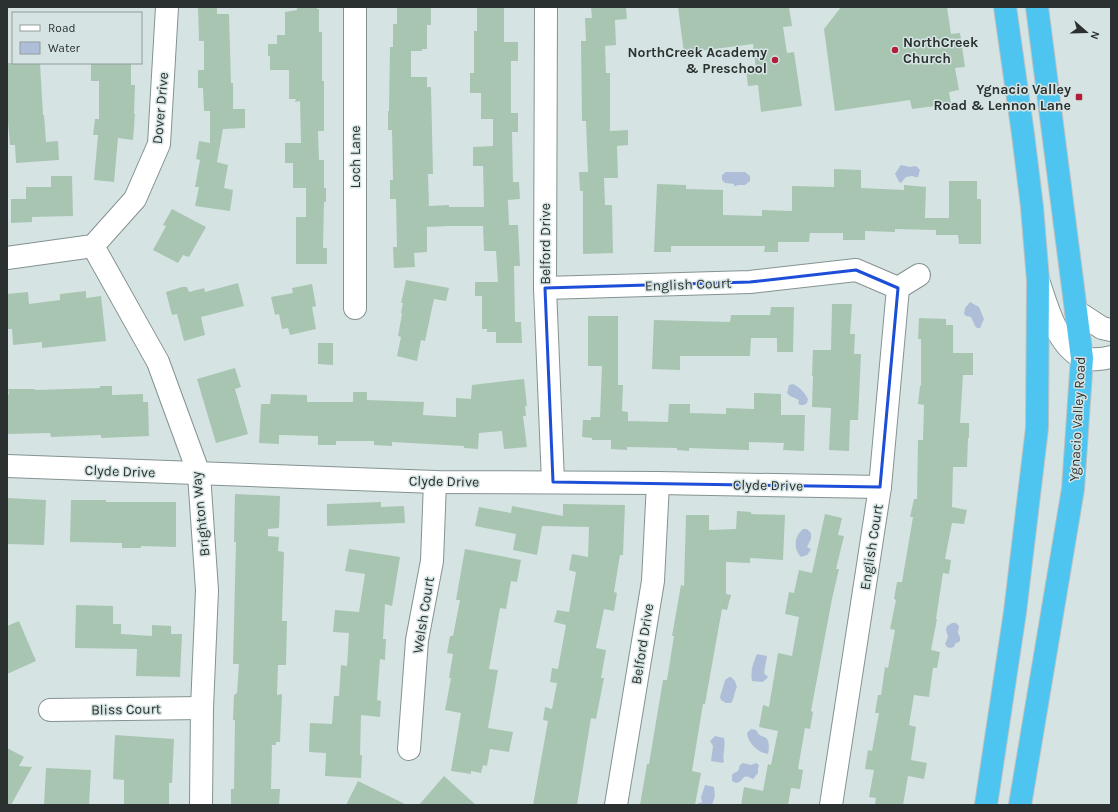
<svg xmlns="http://www.w3.org/2000/svg" width="1118" height="812" viewBox="0 0 1118 812" font-family="Karla,sans-serif">
	<style>
		.water { fill: #afbed8 }
		.building { fill: #a8c5b2 }
		.lines { fill: none; stroke-linecap: round; stroke-linejoin: round }
		.minor-casing { stroke: #849291; stroke-width: 24 }
		.highway-casing { stroke: #bfc1c1; stroke-width: 24 }
		.minor { stroke: #fff; stroke-width: 22 }
		.highway { stroke: #4ec5f1; stroke-width: 22 }
		.marked { fill: none; stroke: #1d4ed8; stroke-width: 3; stroke-linejoin: round }
		.poi-dot { fill: #b11e3a; stroke: #d5e4e3; stroke-width: 1.5 }
		.labels { text-anchor: middle; stroke-width: 3; stroke-linejoin: round; paint-order: stroke }
		.poi-label { font-size: 14px; font-weight: bold; fill: #2b3030; stroke: #d5e4e3; text-anchor: end }
		.street-label { font-size: 14px; fill: #2b3030; stroke: #d5e4e3 }
	</style>
	<rect width="100%" height="100%" fill="#d5e4e3"/>
	<g class="water">
		<polygon points="901,165 910,167 916,166 920,170 918,177 915,177 912,176 906,177 901,183 899,182 895,174 900,166"/>
		<polygon points="726,172 745,172 750,176 750,181 745,185 738,185 736,186 734,186 734,184 725,183 722,180 722,175"/>
		<polygon points="970,302 979,307 984,319 980,328 977,328 975,326 971,317 966,316 964,314 965,308"/>
		<path d="M793 384C800 387 804 392 808 399L807 403 804 405H800L798 403 799 400 790 396 787 393 789 385Z"/>
		<path d="M803 529H807L811 533V539L807 547 811 549 810 551 807 555 801 557C793 549 794 536 803 529Z"/>
		<polygon points="952,623 956,623 959,626 958,633 960,637 960,641 955,644 954,647 950,648 947,647 945,644 948,637 946,630 947,626"/>
		<path d="M757 654 767 656 764 673 768 677 763 682 752 681C750 671 753 663 757 654Z"/>
		<path d="M729 677H731L735 681 737 687C734 692 735 698 731 703H726L721 700 720 697 725 680Z"/>
		<path d="M751 729 756 730C760 737 761 735 766 738 770 741 769 750 768 754 758 753 748 743 747 733Z"/>
		<path d="M715 736 724 738C726 746 722 756 724 761L723 763 711 761 713 746 710 741Z"/>
		<path d="M743 763 751 765 756 763 759 765 758 768V773L753 779C741 772 745 781 736 783L732 781V775L734 773 738 771 740 765Z"/>
		<polygon points="705,785 714,787 715,796 712,805 698,805 697,804 702,802 701,797"/>
	</g>
	<g class="building">
		<polygon points="198,7 217,7 217,14 229,14 231,83 233,83 233,109 245,109 245,128 223,129 217,162 228,165 224,188 233,190 230,211 195,206 199,187 195,187 200,160 196,159 199,141 210,143 210,111 204,111 203,88 198,88 198,70 204,70 204,41 199,41"/>
		<polygon points="297,7 317,7 317,9 319,9 319,32 322,32 322,81 324,81 324,131 318,131 319,160 324,160 324,188 326,188 326,202 324,202 323,248 327,248 327,264 296,264 296,217 306,217 306,188 293,188 293,163 285,163 285,143 301,143 300,101 295,102 296,99 289,99 289,70 270,70 270,56 268,56 268,44 277,44 277,35 285,35 285,12 297,10"/>
		<polygon points="397,7 431,7 431,25 427,25 427,49 422,49 422,51 411,51 411,77 427,77 427,87 431,87 433,174 428,174 429,206 449,205 449,207 484,207 483,166 473,166 473,147 493,146 493,119 481,119 481,93 470,93 470,73 474,73 474,31 477,31 477,8 504,8 504,42 518,42 518,61 511,61 511,113 518,113 518,132 512,132 513,182 519,182 520,199 508,200 509,225 518,225 520,266 514,266 515,322 521,322 522,343 496,343 496,332 487,332 487,329 482,329 482,296 475,296 475,282 498,282 496,251 484,251 483,226 449,226 427,227 427,252 414,253 415,267 394,268 393,247 397,247 396,199 390,199 390,180 393,180 392,130 388,130 388,111 389,111 390,47 393,47 393,24 397,24"/>
		<polygon points="591,7 626,7 627,19 615,20 616,45 605,46 606,73 610,73 610,131 628,130 628,145 617,146 618,178 604,178 605,205 612,205 613,253 583,254 583,191 580,191 579,172 588,172 586,121 582,121 581,41 586,41 585,18 592,18"/>
		<polygon points="678,7 789,7 792,26 783,27 787,53 794,52 802,106 761,112 758,85 748,86 746,70 756,69 753,44 684,53"/>
		<polygon points="841,7 947,7 951,34 960,33 965,67 955,68 959,90 949,92 951,104 912,109 910,100 835,111 824,29"/>
		<polygon points="7,63 40,63 43,115 44,115 46,142 58,141 59,160 16,163 15,145 10,145 8,122 7,122"/>
		<polygon points="91,63 131,63 131,85 135,85 134,114 135,114 133,140 118,138 114,182 94,180 98,135 93,135 95,119 99,119 99,81 91,81"/>
		<polygon points="834,169 861,170 861,188 904,190 904,185 926,187 925,218 949,218 949,181 977,181 977,199 981,199 981,244 959,244 958,235 936,235 936,230 895,229 895,232 865,231 865,240 843,240 843,233 810,233 809,242 778,242 778,252 764,252 765,246 671,246 671,252 654,252 657,184 686,185 686,189 723,190 723,215 762,216 762,210 792,211 792,186 834,187"/>
		<polygon points="51,176 72,176 73,216 32,217 32,222 11,223 11,199 26,199 26,187 51,187"/>
		<polygon points="172,209 206,227 189,257 183,255 178,263 153,250 166,226 163,225"/>
		<polygon points="406,280 449,288 446,301 434,299 425,341 421,340 417,361 397,356 401,337 398,336 402,314 401,313 403,303 401,303"/>
		<polygon points="238,283 244,306 201,317 205,335 184,341 177,314 172,315 166,292 182,287 187,287 189,292 204,288 205,292"/>
		<polygon points="312,284 316,306 312,307 316,329 290,335 288,328 282,329 279,314 275,315 271,297 293,293 292,288"/>
		<polygon points="86,291 86,298 101,296 106,341 42,348 42,342 13,345 12,329 7,329 7,294 28,292 29,304 60,300 60,294"/>
		<polygon points="832,304 852,304 850,334 855,334 854,354 861,354 858,420 850,420 849,451 829,450 831,408 812,407 813,376 812,376 813,350 831,350"/>
		<polygon points="771,307 794,307 793,352 777,352 777,338 751,338 750,356 680,356 680,370 652,369 654,320 730,322 731,315 770,315"/>
		<polygon points="588,316 618,316 618,385 623,385 622,411 628,412 628,421 668,422 669,404 690,404 690,413 726,414 726,408 754,409 754,393 781,394 781,415 805,415 804,451 783,450 784,443 749,442 749,450 689,448 689,451 677,450 677,448 627,447 627,450 611,449 611,440 592,440 592,438 582,437 583,420 591,420 591,417 600,417 602,366 588,366"/>
		<polygon points="919,318 946,319 946,325 953,325 953,353 973,353 973,375 963,375 960,423 969,423 969,438 968,438 967,467 953,467 952,507 967,510 964,524 952,523 945,559 951,560 949,574 943,573 936,619 937,619 931,650 940,652 937,668 933,668 929,697 914,695 909,725 916,727 911,760 927,763 924,779 908,776 903,805 875,805 876,798 869,797 874,770 865,769 868,750 872,751 879,713 875,713 878,695 881,695 885,667 888,668 895,630 890,629 896,600 894,599 897,582 902,582 913,517 910,517 914,499 917,499 918,440 923,440 924,405 918,404 920,386 921,386 921,339 918,339"/>
		<polygon points="318,343 333,343 333,365 318,364"/>
		<polygon points="235,368 241,387 235,389 248,434 216,443 197,379"/>
		<polygon points="524,379 527,406 525,406 526,416 523,416 527,447 504,449 502,431 479,433 478,449 464,448 464,446 392,442 392,446 374,445 374,441 336,441 336,445 318,445 318,436 279,435 279,444 259,443 261,404 270,404 271,394 307,395 307,402 353,402 353,392 367,392 367,400 424,402 423,415 456,417 456,398 471,399 472,385"/>
		<polygon points="100,386 112,386 112,395 143,394 143,402 148,402 149,436 101,438 101,435 51,437 50,433 7,434 7,394 9,394 8,389 35,389 35,390 100,388"/>
		<polygon points="235,494 280,496 279,528 268,529 268,536 279,537 278,551 284,552 282,621 287,621 286,665 278,665 277,695 282,694 280,742 276,742 276,745 272,745 271,789 280,789 279,805 231,805 231,789 234,789 235,720 233,720 234,695 237,693 239,664 233,664 236,542 234,542"/>
		<polygon points="7,498 46,500 44,545 7,544"/>
		<polygon points="71,500 106,500 106,502 176,502 176,547 141,546 141,548 122,548 122,543 70,542"/>
		<polygon points="381,502 381,507 404,506 405,523 327,526 327,504"/>
		<polygon points="563,504 625,505 623,555 620,555 614,592 617,593 614,611 604,609 596,648 606,650 601,678 604,678 596,719 591,718 577,805 533,805 548,721 543,720 545,707 552,709 557,683 550,682 552,668 558,669 566,625 554,622 557,610 569,612 576,572 569,570 572,554 588,557 589,527 542,526 537,555 513,550 516,534 475,526 479,507 511,513 512,506 563,516"/>
		<polygon points="737,511 751,512 751,514 785,515 783,560 750,558 750,563 726,562 726,594 731,595 727,610 722,609 713,659 705,704 703,704 692,771 701,773 695,805 640,805 647,764 649,764 663,680 667,680 674,636 672,636 681,585 684,586 686,515 709,515 709,530 736,529"/>
		<polygon points="825,514 842,518 838,535 844,536 836,569 839,569 832,599 811,711 813,712 810,729 805,728 798,769 803,770 800,789 791,788 788,805 741,805 744,787 763,791 768,764 771,765 778,731 759,727 763,705 769,707 778,653 792,656 799,617 785,614 789,592 794,593 799,570 812,573"/>
		<polygon points="349,549 400,557 392,606 385,604 383,639 386,639 385,660 380,659 377,700 381,701 380,717 361,715 360,755 362,755 361,778 325,776 326,753 309,752 310,723 332,724 334,696 339,696 341,665 347,666 349,633 333,632 335,610 359,612 365,574 345,571"/>
		<polygon points="465,549 521,560 517,582 511,581 506,609 500,608 489,669 498,670 488,728 513,732 509,752 490,749 487,766 483,765 481,773 471,771 471,774 451,771 461,713 445,710 451,678 449,678 453,654 447,653 450,636 453,636 460,600 456,600"/>
		<polygon points="76,605 113,606 113,624 121,624 121,634 152,636 152,625 171,626 171,634 182,634 180,677 136,676 137,649 75,648"/>
		<polygon points="19,621 36,661 7,674 7,626"/>
		<polygon points="115,735 174,739 172,783 169,783 169,805 124,805 124,780 113,779"/>
		<polygon points="7,748 24,757 19,766 32,767 11,805 7,805"/>
		<polygon points="46,768 91,770 89,805 44,805"/>
		<polygon points="444,776 476,805 419,805"/>
		<polygon points="358,781 407,805 346,805"/>
	</g>
	<g class="lines">
		<defs>
			<g id="minor">
				<polyline points="546,7 545,288 553,482"/>
				<polyline points="93,246 158,362 199,474 207,590 202,708 201,805"/>
				<polyline points="7,258 93,246 135,199 159,144 167,7"/>
				<path d="M1039 283C1047 307 1057 344 1081 357 1087 361 1104 359 1111 357"/>
				<polyline points="545,288 750,282 856,270 898,288 880,487 831,805"/>
				<polyline points="898,288 919,275"/>
				<polyline points="355,308 355,7"/>
				<polyline points="1076,311 1102,328 1111,330"/>
				<polyline points="7,466 435,482 658,483 880,487"/>
				<polyline points="50,710 202,708"/>
				<polyline points="409,749 417,640 432,561 435,482"/>
				<polyline points="616,805 653,581 658,483"/>
			</g>
			<g id="highway">
				<polyline points="986,805 1015,612 1037,428 1038,280 1032,207 1023,134 1005,7"/>
				<polyline points="1020,805 1073,489 1082,358 1037,7"/>
			</g>
		</defs>
		<use href="#minor" class="minor-casing"/>
		<use href="#highway" class="highway-casing"/>
		<use href="#minor" class="minor"/>
		<use href="#highway" class="highway"/>
	</g>
	<path class="marked" d="M856 270 898 288 880 487 553 482 545 288 750 282Z"/>
	<g class="poi-dot">
		<circle cx="895" cy="50" r="4"/>
		<circle cx="775" cy="60" r="4"/>
		<rect x="1075" y="93" width="8" height="8" rx="2"/>
	</g>
	<g class="labels">
		<g class="poi-label">
			<text x="903" y="47" text-anchor="start">NorthCreek<tspan x="903" dy="16">Church</tspan></text>
			<text x="767" y="57">NorthCreek Academy<tspan x="767" dy="16">&amp; Preschool</tspan></text>
			<text x="1071" y="94">Ygnacio Valley<tspan x="1071" dy="16">Road &amp; Lennon Lane</tspan></text>
		</g>
		<g class="street-label">
			<text transform="translate(160 108) rotate(-85)" y="5">Dover Drive</text>
			<text transform="translate(355 157) rotate(-90)" y="5">Loch Lane</text>
			<text transform="translate(545 244) rotate(-90)" y="5">Belford Drive</text>
			<text transform="translate(688 284) rotate(-2)" y="5">English Court</text>
			<text transform="translate(1077 419) rotate(-87)" y="5">Ygnacio Valley Road</text>
			<text transform="translate(120 471) rotate(2)" y="5">Clyde Drive</text>
			<text transform="translate(444 481) rotate(1)" y="5">Clyde Drive</text>
			<text transform="translate(768 485) rotate(1)" y="5">Clyde Drive</text>
			<text transform="translate(200 514) rotate(-96)" y="5">Brighton Way</text>
			<text transform="translate(871 547) rotate(-81)" y="5">English Court</text>
			<text transform="translate(423 615) rotate(-81)" y="5">Welsh Court</text>
			<text transform="translate(642 644) rotate(-81)" y="5">Belford Drive</text>
			<text transform="translate(126 709) rotate(-1)" y="5">Bliss Court</text>
		</g>
	</g>
	<rect width="1118" height="812" fill="none" stroke="#2b3030" stroke-width="16"/>
	<rect x="12" y="12" width="130" height="52" fill="#d5e4e3" stroke="#919c9b"/>
	<rect x="20" y="25" width="20" height="6" fill="#ffffff" stroke="#919c9b"/>
	<text x="48" y="32" font-size="12" fill="#2b3030">Road</text>
	<rect x="20" y="42" width="20" height="12" fill="#afbed8" stroke="#919c9b"/>
	<text x="48" y="52" font-size="12" fill="#2b3030">Water</text>
	<g transform="translate(1086 32) rotate(110)" stroke="#d5e4e3" stroke-width="3" paint-order="stroke">
	<path d="M0-3L7 15L0 10L-7 15Z" fill="#2b3030"/>
	<text y="-6" font-size="11" font-weight="bold" text-anchor="middle" fill="#2b3030">N</text>
	</g>
</svg>
